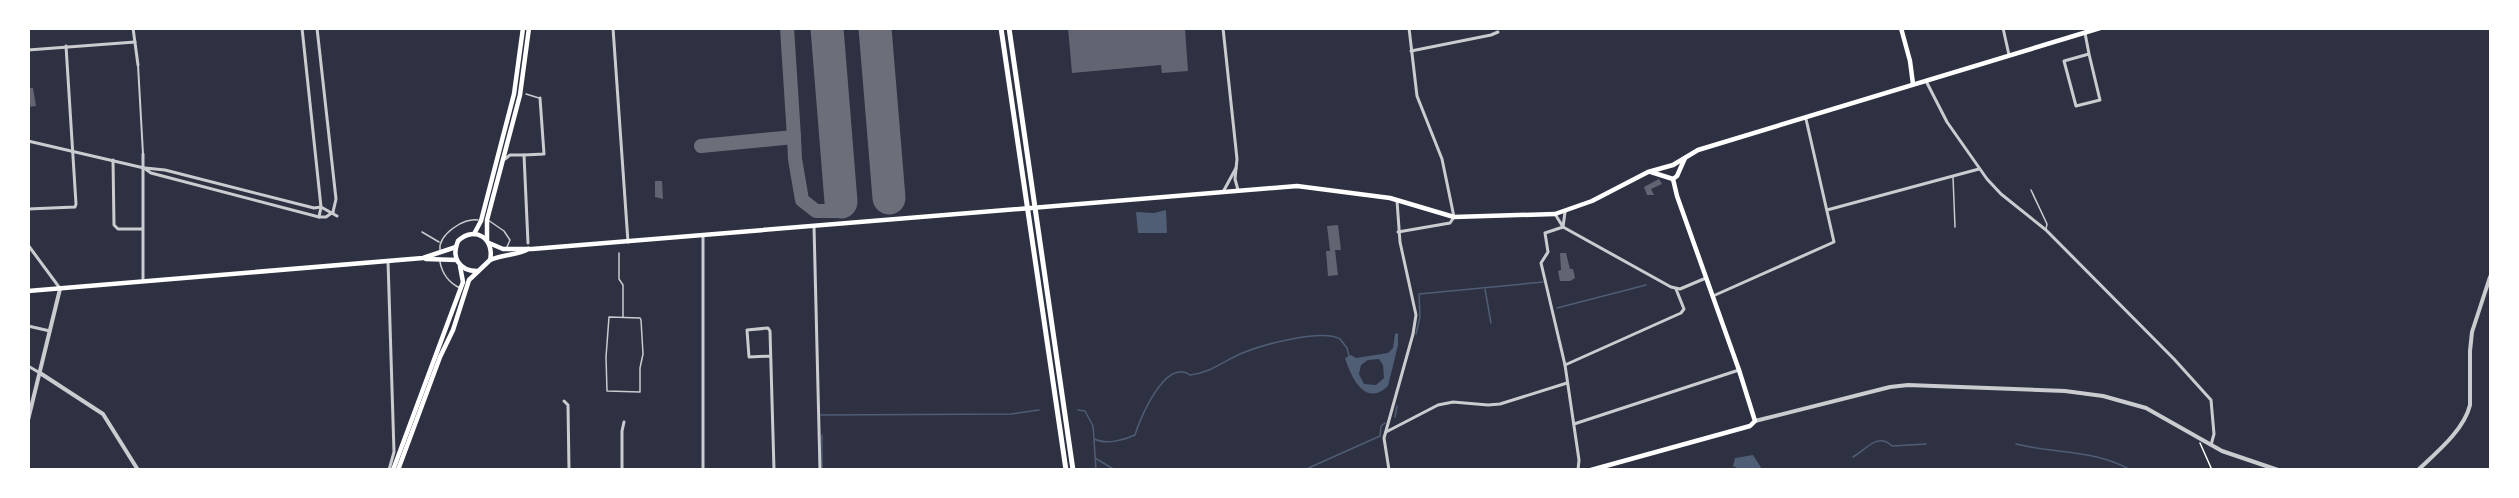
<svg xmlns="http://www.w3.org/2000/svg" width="2519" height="498" viewBox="0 0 2519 498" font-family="'Noto Sans',sans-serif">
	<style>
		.water { fill: #4f5d75; fill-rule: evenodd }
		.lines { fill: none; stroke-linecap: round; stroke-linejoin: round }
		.stream { stroke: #4f5d75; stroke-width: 1.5 }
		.taxiway { stroke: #6c6f7a; stroke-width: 14 }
		.runway { stroke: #6c6f7a; stroke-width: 33 }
		.building { fill: #626471 }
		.path { stroke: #fff; stroke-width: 1.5 }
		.service { stroke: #caccd0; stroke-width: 1.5 }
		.pedestrian { stroke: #caccd0; stroke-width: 2 }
		.minor { stroke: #caccd0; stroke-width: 3 }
		.tertiary { stroke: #caccd0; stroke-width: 4 }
		.secondary { stroke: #fff; stroke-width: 4.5 }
		.primary { stroke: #fff; stroke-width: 4.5 }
		.motorway { stroke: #fff; stroke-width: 5 }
	</style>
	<rect width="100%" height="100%" fill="#2d3142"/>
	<g class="water">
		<polygon points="1166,210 1167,233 1138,233 1136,212 1154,213"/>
		<path d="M1398 333V345L1388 386C1365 408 1351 377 1345 358L1351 355 1356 358 1388 353 1393 348 1395 334ZM1379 359 1383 365 1384 378 1376 385 1364 384 1359 374 1361 365 1368 360Z"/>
		<polygon points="1753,455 1762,469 1739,469 1733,466 1735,458"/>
	</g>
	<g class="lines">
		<g class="stream">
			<polyline points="1485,289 1491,323"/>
			<polyline points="1557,308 1646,285"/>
			<polyline points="1416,334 1420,317 1419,294 1543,282"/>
			<path d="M1078 410 1085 411 1093 426 1094 439C1106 445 1124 440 1135 435 1140 418 1166 357 1190 375 1211 373 1226 359 1245 352 1265 344 1322 329 1340 339L1347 348 1349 356"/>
			<polyline points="821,415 1011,414 1039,410"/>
			<polyline points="1395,417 1397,406"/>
			<polyline points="822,435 822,470"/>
			<polyline points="1094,440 1096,470"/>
			<path d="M2016 444C2055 454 2091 449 2129 469"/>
			<path d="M1853 457C1866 450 1877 432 1892 446L1926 444"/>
			<polyline points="1095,458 1115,470"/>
			<polyline points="1304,470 1380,436 1381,426 1385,423"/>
		</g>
		<g class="taxiway">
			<polyline points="787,28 794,137"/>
			<polyline points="701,146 794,137 795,159 802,200 816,211 839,211"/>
		</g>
		<g class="runway">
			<polyline points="827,28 841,202"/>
			<polyline points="875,28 889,198"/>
		</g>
	</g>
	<g class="building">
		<polygon points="1068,28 1185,28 1188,71 1162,73 1161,65 1072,73"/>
		<polygon points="28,88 33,88 36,106 28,107"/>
		<polygon points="1659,179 1662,184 1651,189 1654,195 1647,195 1644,187"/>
		<polygon points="655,181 662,181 663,199 655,197"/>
		<polygon points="1338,225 1341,250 1335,250 1338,275 1328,276 1326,251 1330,251 1327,226"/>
		<polygon points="1560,253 1566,253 1570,269 1573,269 1575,278 1570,281 1560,281 1558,271 1561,270"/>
	</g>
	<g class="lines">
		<polyline class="path" points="2200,443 2212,470"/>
		<g class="service">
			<polyline points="526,94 539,98"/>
			<polyline points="1953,177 1955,227"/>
			<polyline points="2031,190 2047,224 2046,229"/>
			<polyline points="488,220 504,231 510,240 507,247"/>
			<polyline points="422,232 439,242"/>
			<path d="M440 250C438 235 464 217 478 220"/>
			<polyline points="619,253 619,279 623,285 623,317"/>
			<path d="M440 262C442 273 449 283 460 288"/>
			<polygon points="609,317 640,318 641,320 643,354 640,368 640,392 607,391 606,357"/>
		</g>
		<polyline class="pedestrian" points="138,65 143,154"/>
		<g class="minor">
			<polyline points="133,28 138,65"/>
			<polyline points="302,28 321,207 319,217"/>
			<polyline points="317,28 336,199 333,212"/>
			<polyline points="613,28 628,242"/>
			<polyline points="1223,28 1237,159 1235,179 1238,190"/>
			<polyline points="2003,28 2009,55"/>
			<polyline points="2085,33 2089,54 2064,61 2076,106 2100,100 2089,54"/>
			<polyline points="28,50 135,42"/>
			<polyline points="1411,51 1491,35 1498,32"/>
			<polyline points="1926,81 1947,122 1987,179 2001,194 2046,230 2174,359 2211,400 2214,434 2211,445"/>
			<polyline points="28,141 144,168 151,173 319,217 326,217 333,212"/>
			<polyline points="524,155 544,154 540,98"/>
			<polyline points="505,159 510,155 524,155 528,243"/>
			<polyline points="113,160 114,225 118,229 142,229"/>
			<polyline points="145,168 165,170 314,208 321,207 337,216"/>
			<polyline points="1223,192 1236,168"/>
			<polyline points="28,209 75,207 76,204 66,46"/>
			<polyline points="1827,210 1979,169"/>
			<polyline points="1555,214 1563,227 1671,287 1680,289 1706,278"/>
			<polyline points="814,226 820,470"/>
			<polyline points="1563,227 1545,233 1548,252 1541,263 1565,365 1579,460 1578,470"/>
			<polyline points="1563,227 1565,212"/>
			<polyline points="1398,232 1450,223 1454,217 1442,159 1417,96 1409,28"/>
			<polyline points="703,236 703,470"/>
			<polyline points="28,245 59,287"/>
			<polyline points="388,261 394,452 389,470"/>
			<polyline points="143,281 143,154"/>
			<polyline points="1713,296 1834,242 1806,119"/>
			<polyline points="28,326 50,331"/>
			<polyline points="770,356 749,357 747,330 768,328 770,331 774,470"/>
			<polyline points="1565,365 1681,313 1684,309 1676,289"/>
			<polyline points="28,366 40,373"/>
			<polyline points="564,401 568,405 569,470"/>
			<polyline points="1574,424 1739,370"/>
			<polyline points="1386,432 1438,405 1453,402 1488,405 1500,404 1567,383"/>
			<polyline points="622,470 622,431 624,422"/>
			<polyline points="1389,470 1384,438 1413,334 1416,315 1400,242 1397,201"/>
			<polyline points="1580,470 1586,470"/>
		</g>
		<g class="tertiary">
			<polyline points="40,373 103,414 138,470"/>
			<polyline points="28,420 60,289"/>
			<polyline points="1755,421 1890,387 1908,385 2065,391 2103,396 2146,408 2222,451 2278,470"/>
			<path d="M2418 470C2437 452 2464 430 2470 405V351L2472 332 2490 277"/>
		</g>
		<g class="secondary">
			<polyline points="1901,28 1910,61 1913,84"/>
			<polyline points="426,259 457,260"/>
			<polyline points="28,291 423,258 456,247"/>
			<polyline points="1591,470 1750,426 1755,421 1739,370 1677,196 1673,179"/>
		</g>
		<g class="primary">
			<polyline points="1651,172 1673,179 1677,176 1685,158"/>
			<polyline points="474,234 481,221 514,94 523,28"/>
			<polyline points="487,240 487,220 520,95 529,28"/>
			<polyline points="489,243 503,249 532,249 1297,186 1390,198 1454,217 1555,214 1592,201 1648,172 1673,165 1698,150 2100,28"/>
			<path d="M490 260C503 254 520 255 528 249"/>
			<polyline points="393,470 463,282 460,266"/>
			<path d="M398 470 440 357 453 330 469 280 490 260C495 239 475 225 458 241 451 257 459 271 477 271"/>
		</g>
		<g class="motorway">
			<polyline points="1001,28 1066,470"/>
			<polyline points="1009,28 1073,470"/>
		</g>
	</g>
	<rect width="2519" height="498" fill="none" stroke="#ffffff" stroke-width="60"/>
</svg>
